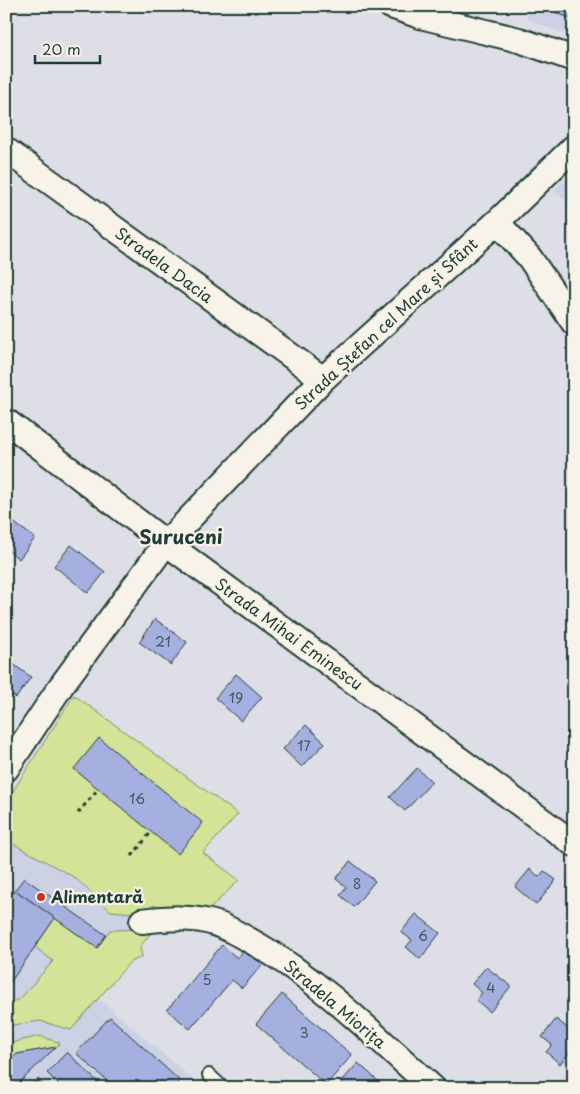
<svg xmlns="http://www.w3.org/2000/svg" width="580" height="1094" viewBox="0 0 580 1094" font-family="'Playpen Sans',sans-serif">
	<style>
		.built { fill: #cdd1e4 }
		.green { fill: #d3e397; stroke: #799066 }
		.building { fill: #a5afe0; stroke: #1f3d34 }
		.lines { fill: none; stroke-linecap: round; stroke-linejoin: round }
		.service-casing { stroke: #1f3d34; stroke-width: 16 }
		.minor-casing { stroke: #1f3d34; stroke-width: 28 }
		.path { stroke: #1f3d34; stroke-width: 3; stroke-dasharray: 4 4; stroke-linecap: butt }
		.service { stroke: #f7f3e8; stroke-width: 12 }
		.minor { stroke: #f7f3e8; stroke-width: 24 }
		.poi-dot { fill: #c8321e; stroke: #f7f3e8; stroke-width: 2 }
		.labels { text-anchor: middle; stroke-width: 4.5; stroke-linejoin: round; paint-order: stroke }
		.number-label { font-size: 14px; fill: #405a5f }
		.street-label { font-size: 16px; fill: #1f3d34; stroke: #f7f3e8 }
		.poi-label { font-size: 16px; font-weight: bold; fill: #1f3d34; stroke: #f7f3e8; text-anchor: start }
		.quarter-label { font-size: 19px; font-weight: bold; fill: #1f3d34; stroke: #f7f3e8 }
	</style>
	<rect width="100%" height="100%" fill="#dedfe6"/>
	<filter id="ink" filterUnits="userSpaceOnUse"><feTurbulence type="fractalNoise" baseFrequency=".02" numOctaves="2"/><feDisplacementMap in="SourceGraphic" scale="10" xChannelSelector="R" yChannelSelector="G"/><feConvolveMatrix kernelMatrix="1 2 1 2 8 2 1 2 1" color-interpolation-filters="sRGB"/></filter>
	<g filter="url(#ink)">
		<g class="built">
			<polygon points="531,6 574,6 574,39 526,18"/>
			<polygon points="574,172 574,204 553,191"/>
			<polygon points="6,840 74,877 111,911 143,914 154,929 140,947 142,957 130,962 99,999 203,1088 6,1088"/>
		</g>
		<g class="green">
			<polygon points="74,695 238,814 203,853 239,880 208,911 143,914 111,911 74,877 6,840 6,802"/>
			<polygon points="55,918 97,948 110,930 154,929 140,947 142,957 130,962 71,1030 40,1021 6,1026 6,1004 20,999 53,961 35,947"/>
			<polygon points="40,1036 60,1043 56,1047 17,1054 6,1065 6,1044"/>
		</g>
		<g class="building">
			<polygon points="540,6 574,6 574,20"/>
			<polygon points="9,519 35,538 19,559 6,549 6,523"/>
			<polygon points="71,545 105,572 88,593 54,566"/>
			<polygon points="155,619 187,642 171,665 139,642"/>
			<polygon points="6,659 31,677 16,698 6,691"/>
			<polygon points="236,674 262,697 241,721 215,698"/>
			<polygon points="306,725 325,743 302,767 283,749"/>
			<polygon points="99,738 203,823 178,854 74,769"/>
			<polygon points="417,768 432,782 405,811 390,797"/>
			<polygon points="350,861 375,881 354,907 340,895 346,887 336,879"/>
			<polygon points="530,869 539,877 544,871 556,880 536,905 515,887"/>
			<polygon points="24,878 106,935 97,948 15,890"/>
			<polygon points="15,890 55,918 7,987 6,903"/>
			<polygon points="416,914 440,933 420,959 406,947 412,940 401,932"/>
			<polygon points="222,945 237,958 245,949 263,964 242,988 232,980 190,1029 167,1010"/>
			<polygon points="486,967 511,986 490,1012 476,1000 482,993 472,984"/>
			<polygon points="282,994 352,1055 326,1085 256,1024"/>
			<polygon points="110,1017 180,1081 173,1088 115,1088 76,1053"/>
			<polygon points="556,1019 574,1033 574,1047 560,1064 546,1052 552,1045 542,1037"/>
			<polygon points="56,1047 14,1088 6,1088 6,1065 17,1054"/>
			<polygon points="67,1052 104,1088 62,1088 47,1073"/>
			<polygon points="358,1063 386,1088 348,1088 341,1082"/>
			<polygon points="38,1079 47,1088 29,1088"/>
		</g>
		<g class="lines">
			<defs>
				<polyline id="service" points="209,1075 223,1088"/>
				<g id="minor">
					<polyline points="391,6 420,16 519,40 574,59"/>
					<polyline points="6,150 323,379"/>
					<polyline points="497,222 529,257 574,323"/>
					<polyline points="6,421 166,543 574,844"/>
					<polyline points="6,769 61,686 166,543 323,379 497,222 574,147"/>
					<path d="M142 921C167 918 193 916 217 924 231 929 245 938 258 945 323 983 377 1038 433 1088"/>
				</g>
			</defs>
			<use href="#service" class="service-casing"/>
			<use href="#minor" class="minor-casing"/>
			<g class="path">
				<polyline points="78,813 98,789"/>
				<polyline points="132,856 151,832"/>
			</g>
			<use href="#service" class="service"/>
			<use href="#minor" class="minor"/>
		</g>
	</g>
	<circle class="poi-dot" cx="41" cy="897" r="5"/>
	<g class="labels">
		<g class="number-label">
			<text x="163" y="647">21</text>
			<text x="236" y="703">19</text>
			<text x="304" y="751">17</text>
			<text x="137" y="804">16</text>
			<text x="357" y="889">8</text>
			<text x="423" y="941">6</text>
			<text x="207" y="985">5</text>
			<text x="491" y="993">4</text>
			<text x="304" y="1038">3</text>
		</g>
		<g class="street-label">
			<text transform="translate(164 265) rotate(36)" y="6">Stradela Dacia</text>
			<text transform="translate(386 324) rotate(-43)" y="6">Strada Ștefan cel Mare și Sfânt</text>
			<text transform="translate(289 634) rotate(36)" y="6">Strada Mihai Eminescu</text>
			<text transform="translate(335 1004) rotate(40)" y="6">Stradela Miorița</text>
		</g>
		<g class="poi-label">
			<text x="51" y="903">Alimentară</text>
		</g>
		<g class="quarter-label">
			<text x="181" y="544">Suruceni</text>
		</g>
	</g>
	<rect width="580" height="1094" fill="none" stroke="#f7f3e8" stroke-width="25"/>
	<rect x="12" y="12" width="555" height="1069" fill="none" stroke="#1f3d34" stroke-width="2" filter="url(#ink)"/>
	<path d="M35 55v8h65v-8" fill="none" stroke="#1f3d34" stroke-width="2.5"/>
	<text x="42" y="55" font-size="15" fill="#1f3d34" stroke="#f7f3e8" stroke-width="4" paint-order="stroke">20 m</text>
</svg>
